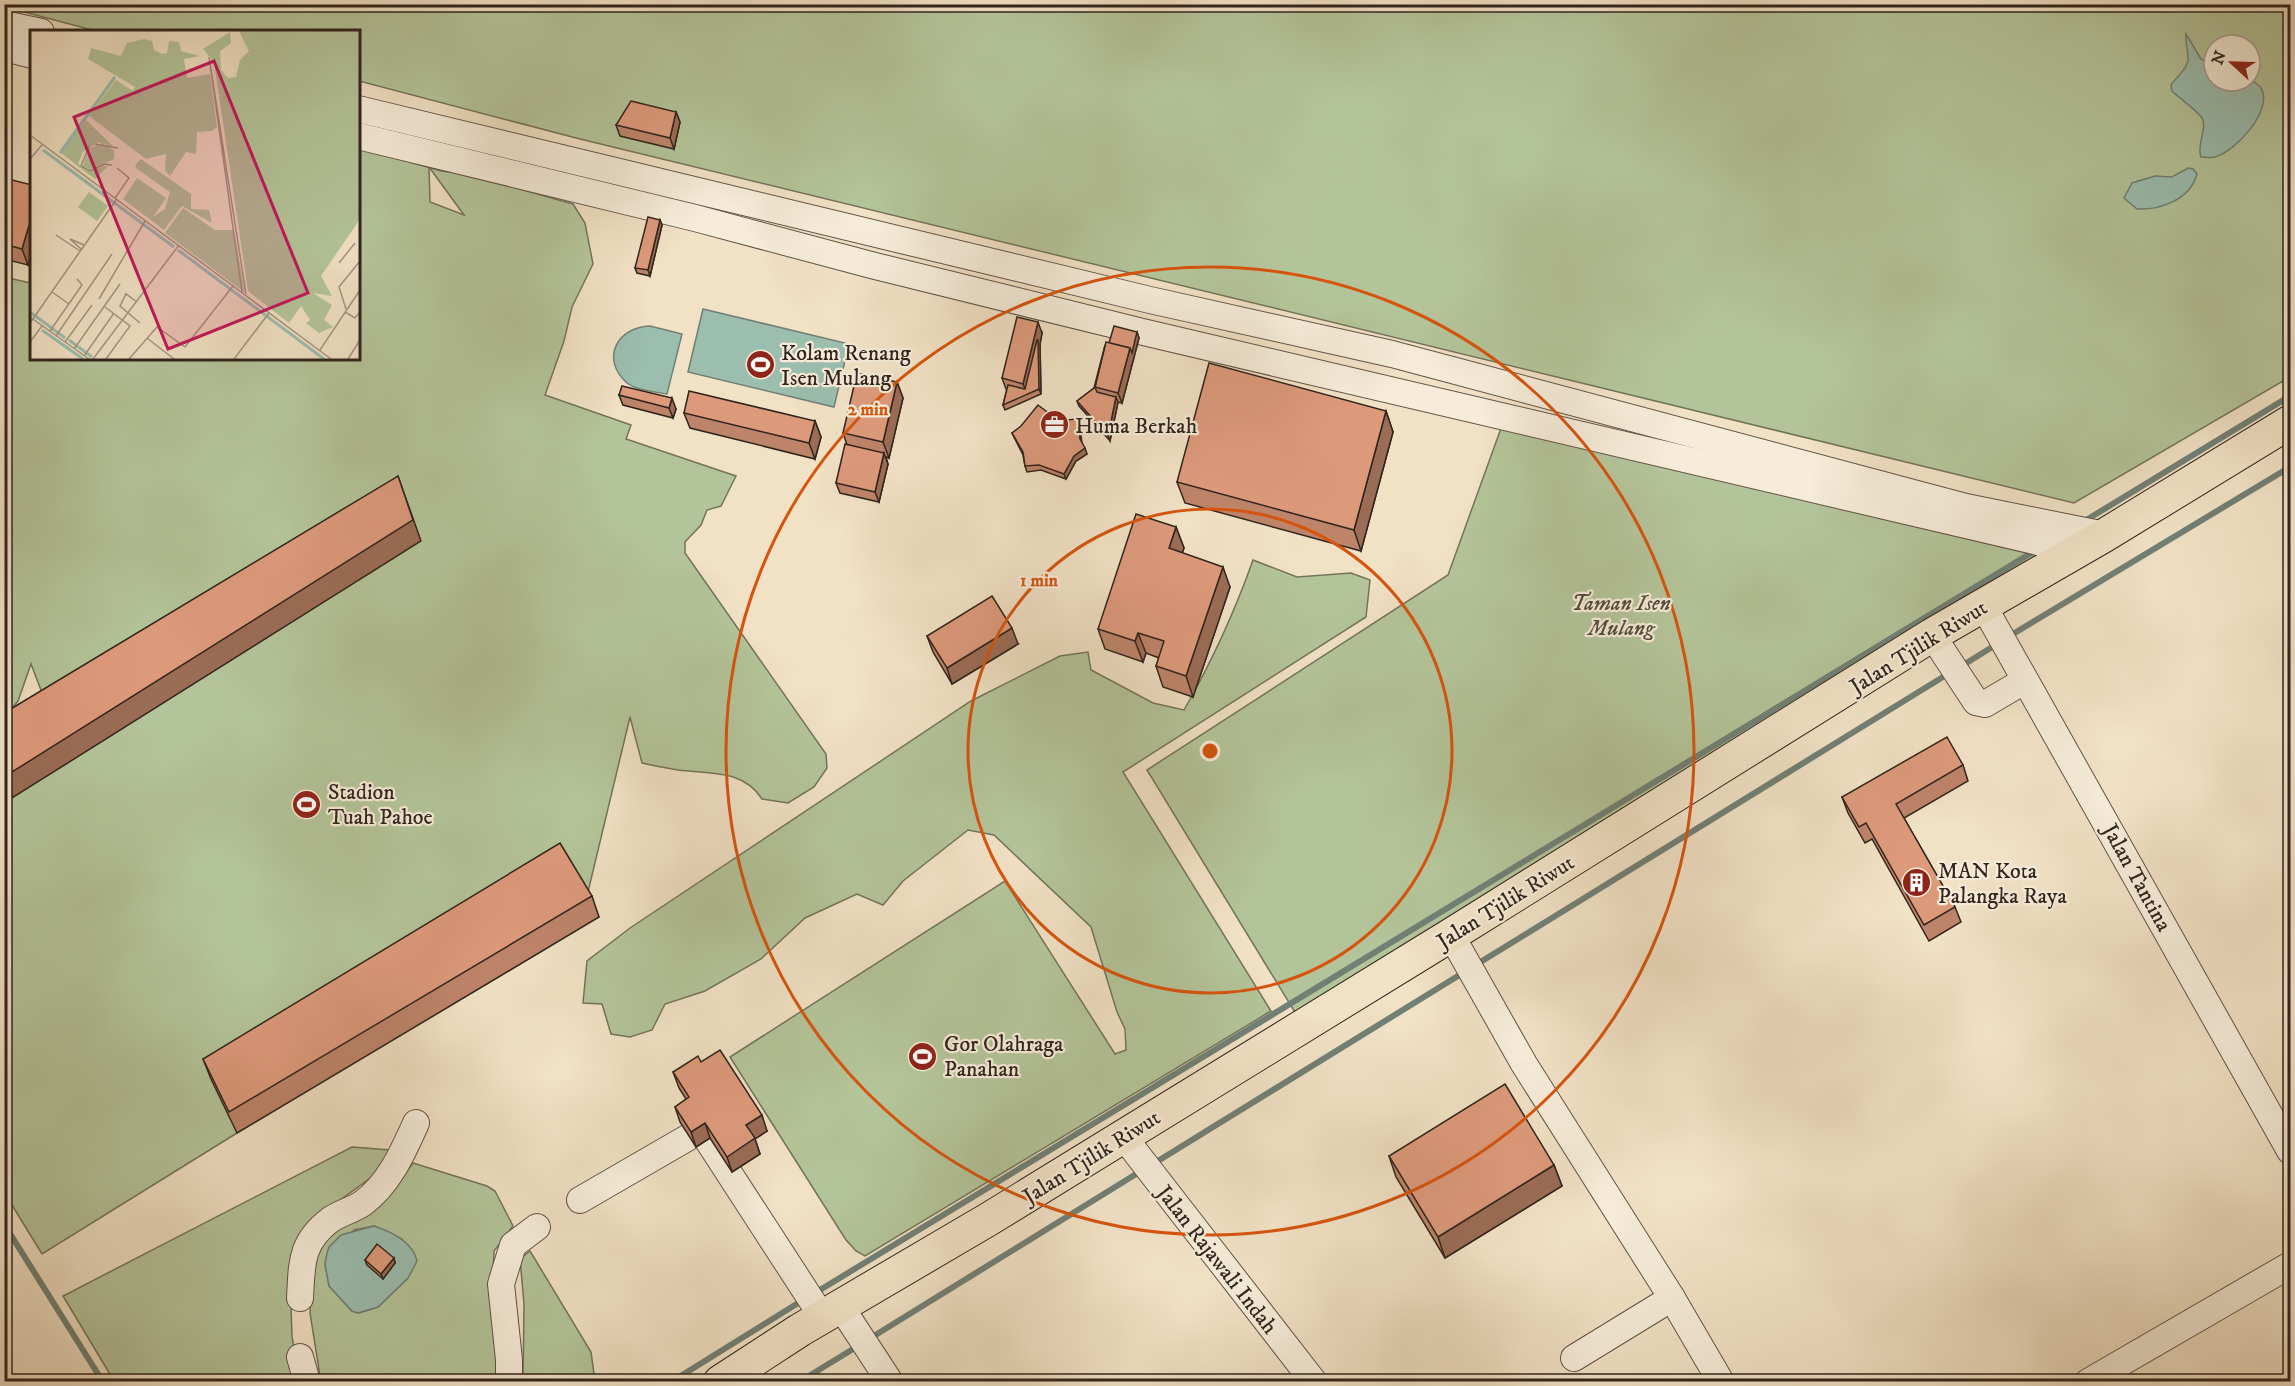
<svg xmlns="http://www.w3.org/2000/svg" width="2295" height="1386" viewBox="0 0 2295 1386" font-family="'IM FELL DW Pica',serif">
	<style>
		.green { fill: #b4c49a; stroke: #72745c; stroke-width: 1.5; fill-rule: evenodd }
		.water { fill: #9bbeaf; stroke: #718075; stroke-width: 1.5 }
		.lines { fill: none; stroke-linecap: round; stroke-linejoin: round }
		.stream { stroke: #718075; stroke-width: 6 }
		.minor-casing { stroke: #615347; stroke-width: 28 }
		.highway-casing { stroke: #31241d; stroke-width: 35 }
		.minor { stroke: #f6ecd9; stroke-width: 26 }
		.highway { stroke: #f1e1c5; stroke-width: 33 }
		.wall { fill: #be846a; stroke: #31241d; stroke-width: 1.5 }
		.shaded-wall { fill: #9b6c56; stroke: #31241d; stroke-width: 1.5 }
		.building { fill: #dd9a7b; stroke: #31241d; stroke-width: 1.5 }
		.ring { fill: none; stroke: #d6540e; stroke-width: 3 }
		.labels { text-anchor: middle; stroke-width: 4.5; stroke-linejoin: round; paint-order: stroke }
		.poi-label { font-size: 22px; fill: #31241d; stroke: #f6ecd9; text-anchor: start }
		.park-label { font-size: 22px; font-style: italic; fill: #524c3c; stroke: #f6ecd9 }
		.street-label { font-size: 22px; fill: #31241d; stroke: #f6ecd9 }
		.inset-river { fill: none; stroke: #9bbeaf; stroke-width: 3 }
		.inset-road { fill: none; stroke: #a49582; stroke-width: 1.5 }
		.view { fill: #c2185b; fill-opacity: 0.15; stroke: #c2185b; stroke-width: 3 }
		.inset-edge { fill: none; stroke: #31241d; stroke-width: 3 }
		.centre { fill: #d6540e; stroke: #f6ecd9; stroke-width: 3 }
		.ring-label { font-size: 18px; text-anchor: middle; font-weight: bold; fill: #d6540e; stroke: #f6ecd9; stroke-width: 4.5; stroke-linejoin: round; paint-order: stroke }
	</style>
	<rect width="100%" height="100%" fill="#f1e1c5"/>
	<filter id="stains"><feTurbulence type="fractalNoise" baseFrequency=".00333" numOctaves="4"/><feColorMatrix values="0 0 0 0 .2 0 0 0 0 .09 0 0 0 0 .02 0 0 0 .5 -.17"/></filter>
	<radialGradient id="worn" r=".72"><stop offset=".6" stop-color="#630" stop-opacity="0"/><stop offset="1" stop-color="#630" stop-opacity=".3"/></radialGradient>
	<g class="green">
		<path d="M5 4 2290 5V377L2074 503 576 138 359 81 358 32 96 31 5 7ZM2214 45H2250V81H2214Z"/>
		<path d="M359 147 441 171 467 174 573 204 585 223 593 264 572 307 564 341 545 395 631 425 626 439 736 476 721 506 707 510 701 525 685 542V553L826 754 827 768 814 787 788 803 762 799C743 769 709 774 678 770 666 768 654 766 642 763L630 717 587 896 599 917 237 1133 42 1254 4 1192 5 738 49 711 31 664 18 701 5 716 4 277 31 283 32 358H358ZM429 167 464 215 430 202Z"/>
		<polygon points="1508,409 2084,540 1296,1014 1147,770 1448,575"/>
		<path d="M1253 560 1297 577 1351 573 1370 580 1366 617 1123 772 1271 1011 865 1256 856 1251 846 1240 730 1057 1005 881 1115 1054 1126 1050 1125 1029 1117 1012 1091 927 994 835 968 830 903 881 883 905 857 894 805 918 761 959 705 991 665 1004 652 1030 630 1037 611 1034 602 1004 583 1003 587 961 630 928 971 701 1060 656 1088 652 1091 670 1153 703 1184 710C1211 663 1235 611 1253 560Z"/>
		<polygon points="352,1147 390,1150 376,1174 307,1224 295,1255 290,1279 292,1336 299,1381 114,1381 63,1296"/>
		<path d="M413 1163 487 1186 495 1191 513 1226 494 1251 493 1277 501 1381H325L320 1376 310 1313 312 1281 320 1235 386 1199ZM374 1226 402 1239 408 1278 378 1307 359 1313 352 1311 329 1286 325 1264 354 1230Z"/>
		<polygon points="530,1251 591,1352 595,1381 523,1381 524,1304 520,1259"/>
	</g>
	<g class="water">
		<path d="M2186 34 2201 59 2214 66V81H2250V79C2254 82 2259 85 2261 88 2274 110 2235 152 2215 157 2211 158 2206 157 2201 157 2196 145 2208 127 2202 118 2197 110 2180 99 2172 91L2171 85C2176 78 2188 68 2188 60 2189 51 2185 45 2186 34Z"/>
		<path d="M2188 168 2193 169 2197 174C2190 200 2160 210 2137 209L2124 198 2132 183 2155 176 2172 177Z"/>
		<polygon points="703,309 849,344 834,407 688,372"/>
		<path d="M650 326 682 334 667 394C656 392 635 390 627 383 600 359 617 327 650 326Z"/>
		<path d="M374 1226C392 1232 413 1242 417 1261L408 1278 378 1307 358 1313 352 1311 329 1286 325 1264 327 1253 329 1247 341 1235Z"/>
	</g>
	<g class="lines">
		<g class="stream">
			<polyline points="2083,522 2290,396"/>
			<polyline points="2008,637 2290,467"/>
			<polyline points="1960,667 1997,644"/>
			<polyline points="1474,966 1951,672"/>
			<polyline points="1153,1164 1466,971"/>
			<polyline points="4,1224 103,1382"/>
			<polyline points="815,1293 2036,550"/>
			<polyline points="869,1339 1141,1171"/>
			<polyline points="671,1382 803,1300"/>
			<polyline points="799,1382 858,1346"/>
		</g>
		<defs>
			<g id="minor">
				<polyline points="4,24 41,32"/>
				<polyline points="4,48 32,55"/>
				<polyline points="358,109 1150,300 1392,354 1966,507 2105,535"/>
				<polyline points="358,136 695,218 875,266 1143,332 2051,545 2058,549 2064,559"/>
				<polyline points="1983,605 2290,1151"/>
				<polyline points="1932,635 1976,702 1985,704 2024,681"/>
				<polyline points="1451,935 1524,1064 1672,1298 1721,1382"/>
				<polyline points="1123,1136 1314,1382"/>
				<polyline points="580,1200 701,1130 823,1318"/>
				<path d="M300 1298C302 1264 300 1243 330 1220 340 1213 353 1210 363 1203 389 1184 403 1152 416 1123"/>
				<polyline points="841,1307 890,1382"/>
				<polyline points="300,1357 307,1382"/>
				<polyline points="1574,1358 1672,1298"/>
				<polyline points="509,1382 509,1360 501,1284 513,1245 537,1227"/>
				<polyline points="2088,1382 2290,1265"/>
			</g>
			<polyline id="highway" points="720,1382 800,1330 989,1219 1451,935 1932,635 2105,535 2290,422"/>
		</defs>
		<use href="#minor" class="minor-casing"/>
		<use href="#highway" class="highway-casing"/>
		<use href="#minor" class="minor"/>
		<use href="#highway" class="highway"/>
	</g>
	<g class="wall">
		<polygon points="676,112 680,122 674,149 620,136 616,125"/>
		<polygon points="4,178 28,265 4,259"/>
		<polygon points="660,220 662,225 650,276 637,273 635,268"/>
		<polygon points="1137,332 1139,338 1122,403 1118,402 1110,441 1079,406 1077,401 1094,388"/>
		<polygon points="1042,333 1040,344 1041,394 1005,410 1003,405 1007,389 1006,389 1002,378"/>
		<polygon points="897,382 903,398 889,458 886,457 888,464 879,502 840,493 836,483 847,445 843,433"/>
		<polygon points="619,395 676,409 673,418 623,405"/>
		<polygon points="1386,411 1393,432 1361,551 1185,503 1177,482"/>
		<polygon points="684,413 815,421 821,437 815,459 690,428"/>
		<polygon points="1050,414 1080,425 1081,442 1087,454 1076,461 1066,479 1041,470 1027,472 1025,466 1023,455 1012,433"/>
		<polygon points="1176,527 1184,548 1182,553 1230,587 1193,697 1163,687 1156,666 1159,658 1146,653 1143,662 1105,649 1098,629"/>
		<polygon points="927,636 1018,644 952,684 933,652"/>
		<polygon points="1963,765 1968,781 1904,818 1955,907 1961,922 1929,941 1872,839 1865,843 1848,813 1842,797"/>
		<polygon points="592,896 599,917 237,1133 211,1079 203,1059"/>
		<polygon points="701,1062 767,1131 755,1139 760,1154 732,1172 710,1138 696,1147 680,1122 675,1107 686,1099 679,1088 673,1072"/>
		<polygon points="1389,1156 1554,1165 1562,1186 1445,1258 1396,1177"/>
		<polygon points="394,1258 395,1263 383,1279 367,1265 365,1260"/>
	</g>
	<g class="shaded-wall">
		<polygon points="676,112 680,122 674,149 670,138"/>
		<polygon points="32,215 32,251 28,265 22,249"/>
		<polygon points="660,220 662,225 650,276 648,270"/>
		<polygon points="1038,322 1042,333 1040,344 1041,394 1039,389 1027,394 1023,384"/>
		<polygon points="1137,332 1139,338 1122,403 1118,393 1130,348"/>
		<polygon points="897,382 903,398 889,458 883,442"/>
		<polygon points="1116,397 1118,402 1110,441 1108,436"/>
		<polygon points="672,398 676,409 673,418 669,408"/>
		<polygon points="1386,411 1393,432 1361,551 1354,530"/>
		<polygon points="1078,419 1080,425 1082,444 1080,439"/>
		<polygon points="815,421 821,437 815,459 809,443"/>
		<polygon points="1085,448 1087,454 1076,461 1066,479 1064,474 1074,456"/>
		<polygon points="884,453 888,464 879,502 875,492"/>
		<polygon points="398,476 421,541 4,803 4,777"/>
		<polygon points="1176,527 1184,548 1176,569 1169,548"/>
		<polygon points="1223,567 1230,587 1193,697 1186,676"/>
		<polygon points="1012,628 1018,644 952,684 947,668"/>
		<polygon points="1138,633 1146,653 1143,662 1135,641"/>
		<polygon points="762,1115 767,1131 755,1139 760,1154 732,1172 727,1157 746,1125"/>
		<polygon points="705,1123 710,1138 696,1147 691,1132"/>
		<polygon points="1554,1165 1562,1186 1445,1258 1438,1237"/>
		<polygon points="394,1258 395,1263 383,1279 381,1274"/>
	</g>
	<g class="building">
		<polygon points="631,101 676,112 670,138 616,125"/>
		<polygon points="4,178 32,185 32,215 22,249 4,244"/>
		<polygon points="648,217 660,220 648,270 635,268"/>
		<polygon points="1017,317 1038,322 1023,384 1002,378"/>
		<polygon points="1114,326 1137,332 1132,353 1130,348 1109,343"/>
		<polygon points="1037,340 1038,340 1039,389 1003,405 1008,385 1025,389"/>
		<polygon points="1106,342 1130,348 1118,393 1095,387"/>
		<polygon points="1105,345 1095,387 1097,392 1116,397 1108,436 1077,401 1094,388"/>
		<polygon points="1209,363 1386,411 1354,530 1177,482"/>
		<polygon points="857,373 897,382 883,442 843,433"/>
		<polygon points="622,386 672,398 669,408 619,395"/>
		<polygon points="689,391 815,421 809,443 684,413"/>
		<polygon points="1038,405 1050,414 1066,420 1078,419 1080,439 1085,448 1074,456 1064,474 1039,465 1025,466 1023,452 1012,433 1021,426"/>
		<polygon points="845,444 884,453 875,492 836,483"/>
		<polygon points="398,476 413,520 4,777 4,713"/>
		<polygon points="1136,514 1176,527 1169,548 1223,567 1186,676 1156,666 1164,641 1138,633 1135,641 1098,629"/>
		<polygon points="992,596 1012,628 947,668 927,636"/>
		<polygon points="1947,737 1963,765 1896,804 1955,907 1924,925 1866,823 1859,827 1842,797"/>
		<polygon points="560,843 592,896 229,1112 203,1059"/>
		<polygon points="720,1050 762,1115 746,1125 755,1138 727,1157 705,1123 691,1132 675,1107 689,1097 673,1072 698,1056 701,1062"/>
		<polygon points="1505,1084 1554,1165 1438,1237 1389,1156"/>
		<polygon points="377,1244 394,1258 381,1274 365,1260"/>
	</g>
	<g class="ring">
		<circle cx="1210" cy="751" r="242"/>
		<circle cx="1210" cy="751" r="484"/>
	</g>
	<defs>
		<symbol id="stadium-disc" viewBox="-11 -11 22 22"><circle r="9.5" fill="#8f2418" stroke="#f6ecd9"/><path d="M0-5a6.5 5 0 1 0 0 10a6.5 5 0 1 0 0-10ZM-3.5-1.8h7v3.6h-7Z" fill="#fff"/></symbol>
		<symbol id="office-disc" viewBox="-11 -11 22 22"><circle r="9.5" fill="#8f2418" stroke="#f6ecd9"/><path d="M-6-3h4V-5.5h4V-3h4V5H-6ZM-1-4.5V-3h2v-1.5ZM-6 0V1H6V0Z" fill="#fff"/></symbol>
		<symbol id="building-disc" viewBox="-11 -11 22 22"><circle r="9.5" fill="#8f2418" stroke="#f6ecd9"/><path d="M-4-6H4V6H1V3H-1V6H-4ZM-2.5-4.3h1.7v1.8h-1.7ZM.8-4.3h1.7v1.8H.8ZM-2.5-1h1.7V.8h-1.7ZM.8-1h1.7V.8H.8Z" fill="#fff"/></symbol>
	</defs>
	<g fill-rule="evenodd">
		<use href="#stadium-disc" x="744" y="348" width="33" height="33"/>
		<use href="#office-disc" x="1038" y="408" width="33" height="33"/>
		<use href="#stadium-disc" x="290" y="788" width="33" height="33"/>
		<use href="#building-disc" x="1900" y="866" width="33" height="33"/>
		<use href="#stadium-disc" x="906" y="1040" width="33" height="33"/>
	</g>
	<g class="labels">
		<g class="poi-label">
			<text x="781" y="360">Kolam Renang<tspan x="781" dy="25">Isen Mulang</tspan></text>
			<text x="1075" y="433">Huma Berkah</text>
			<text x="328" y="799">Stadion<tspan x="328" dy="25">Tuah Pahoe</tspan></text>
			<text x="1938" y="878">MAN Kota<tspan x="1938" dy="25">Palangka Raya</tspan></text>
			<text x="944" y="1051">Gor Olahraga<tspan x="944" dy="25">Panahan</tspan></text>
		</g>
		<g class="park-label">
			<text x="1621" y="610">Taman Isen<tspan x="1621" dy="25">Mulang</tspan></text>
		</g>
		<g class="street-label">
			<text transform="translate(1918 646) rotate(-32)" y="8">Jalan Tjilik Riwut</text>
			<text transform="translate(2138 877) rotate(61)" y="8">Jalan Tantina</text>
			<text transform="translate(1505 901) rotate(-32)" y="8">Jalan Tjilik Riwut</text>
			<text transform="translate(1091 1156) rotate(-32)" y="8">Jalan Tjilik Riwut</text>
			<text transform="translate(1218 1259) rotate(52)" y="8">Jalan Rajawali Indah</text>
		</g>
	</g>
	<g transform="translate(30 30)">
		<rect width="330" height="330" fill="#f1e1c5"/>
		<path d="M209 1H330V189L291 246 302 266 283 263 302 275 294 290 303 297 289 303 276 293 280 290 271 276 259 293 218 261 184 32 173 19 200 2 201 13 190 21 191 40 198 48 206 47 210 30 219 21ZM114 9 122 11 124 20 132 24 137 23 139 11 149 12 151 21 170 26 154 29 157 48 180 44 187 97 182 101 167 102 166 124 156 122 140 146 135 140 136 124 116 129 59 86 86 50 103 61 105 57 58 29 61 18 91 26 97 13ZM56 90 84 117 69 112 53 122 48 134 58 141 79 135 65 149 31 123ZM72 113 84 120V129L60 140 53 136 58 119ZM111 129 161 164V179L179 180 182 193 152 176 134 200 93 169 107 148 136 168 123 187 135 179 140 162 107 139 105 135ZM59 162 78 176 67 191 48 177ZM153 178 185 200H204L215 263 135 203Z" fill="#b4c49a"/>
		<path class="inset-river" d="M13 120 144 217M30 123 85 47M148 220 294 329M0 282 35 308M12 300 53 329M39 310 62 327"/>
		<path class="inset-road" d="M0 105 301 329M65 114 88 118M59 116 51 136 60 141 75 134 82 135M0 129 12 115M85 168 99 148 87 138M26 205 50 221M51 219 40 209 54 215M309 233 325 213M22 262 39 274M212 262 179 27 216 264M69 269 115 191M107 272 96 264 90 276 110 293M75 277 100 296 76 329M316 279 309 257 330 231M315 282 325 288 330 282M0 287 59 329M0 293 86 170M20 301 52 255 47 249M26 306 82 224M117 308 144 329M0 312 12 296M35 312 62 275M44 319 90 254M290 320 330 260M54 326 84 283M63 329 149 215M99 329 127 297 155 317 203 256M204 329 239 283M318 329 330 310"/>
		<path class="view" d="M184 31 278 263 138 319 44 87Z"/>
		<rect width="330" height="330" class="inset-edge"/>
	</g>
	<circle cx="1210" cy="751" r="9" class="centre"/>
	<g class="ring-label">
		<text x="868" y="415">2 min</text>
		<text x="1039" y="586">1 min</text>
	</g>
	<rect width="2295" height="1386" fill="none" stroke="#f1e1c5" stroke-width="24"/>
	<rect x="6" y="6" width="2283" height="1374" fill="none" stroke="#31241d" stroke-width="3"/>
	<rect x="12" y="12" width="2271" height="1362" fill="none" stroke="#31241d" stroke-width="1.5"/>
	<g transform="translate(2232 63) rotate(292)"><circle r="28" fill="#f6ecd9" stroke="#a79c8e" stroke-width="1.5"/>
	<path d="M0-4.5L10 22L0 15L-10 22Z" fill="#8f2418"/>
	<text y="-9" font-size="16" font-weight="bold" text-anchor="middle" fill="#31241d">N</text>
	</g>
	<rect width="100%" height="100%" filter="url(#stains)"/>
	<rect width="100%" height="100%" fill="url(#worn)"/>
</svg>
